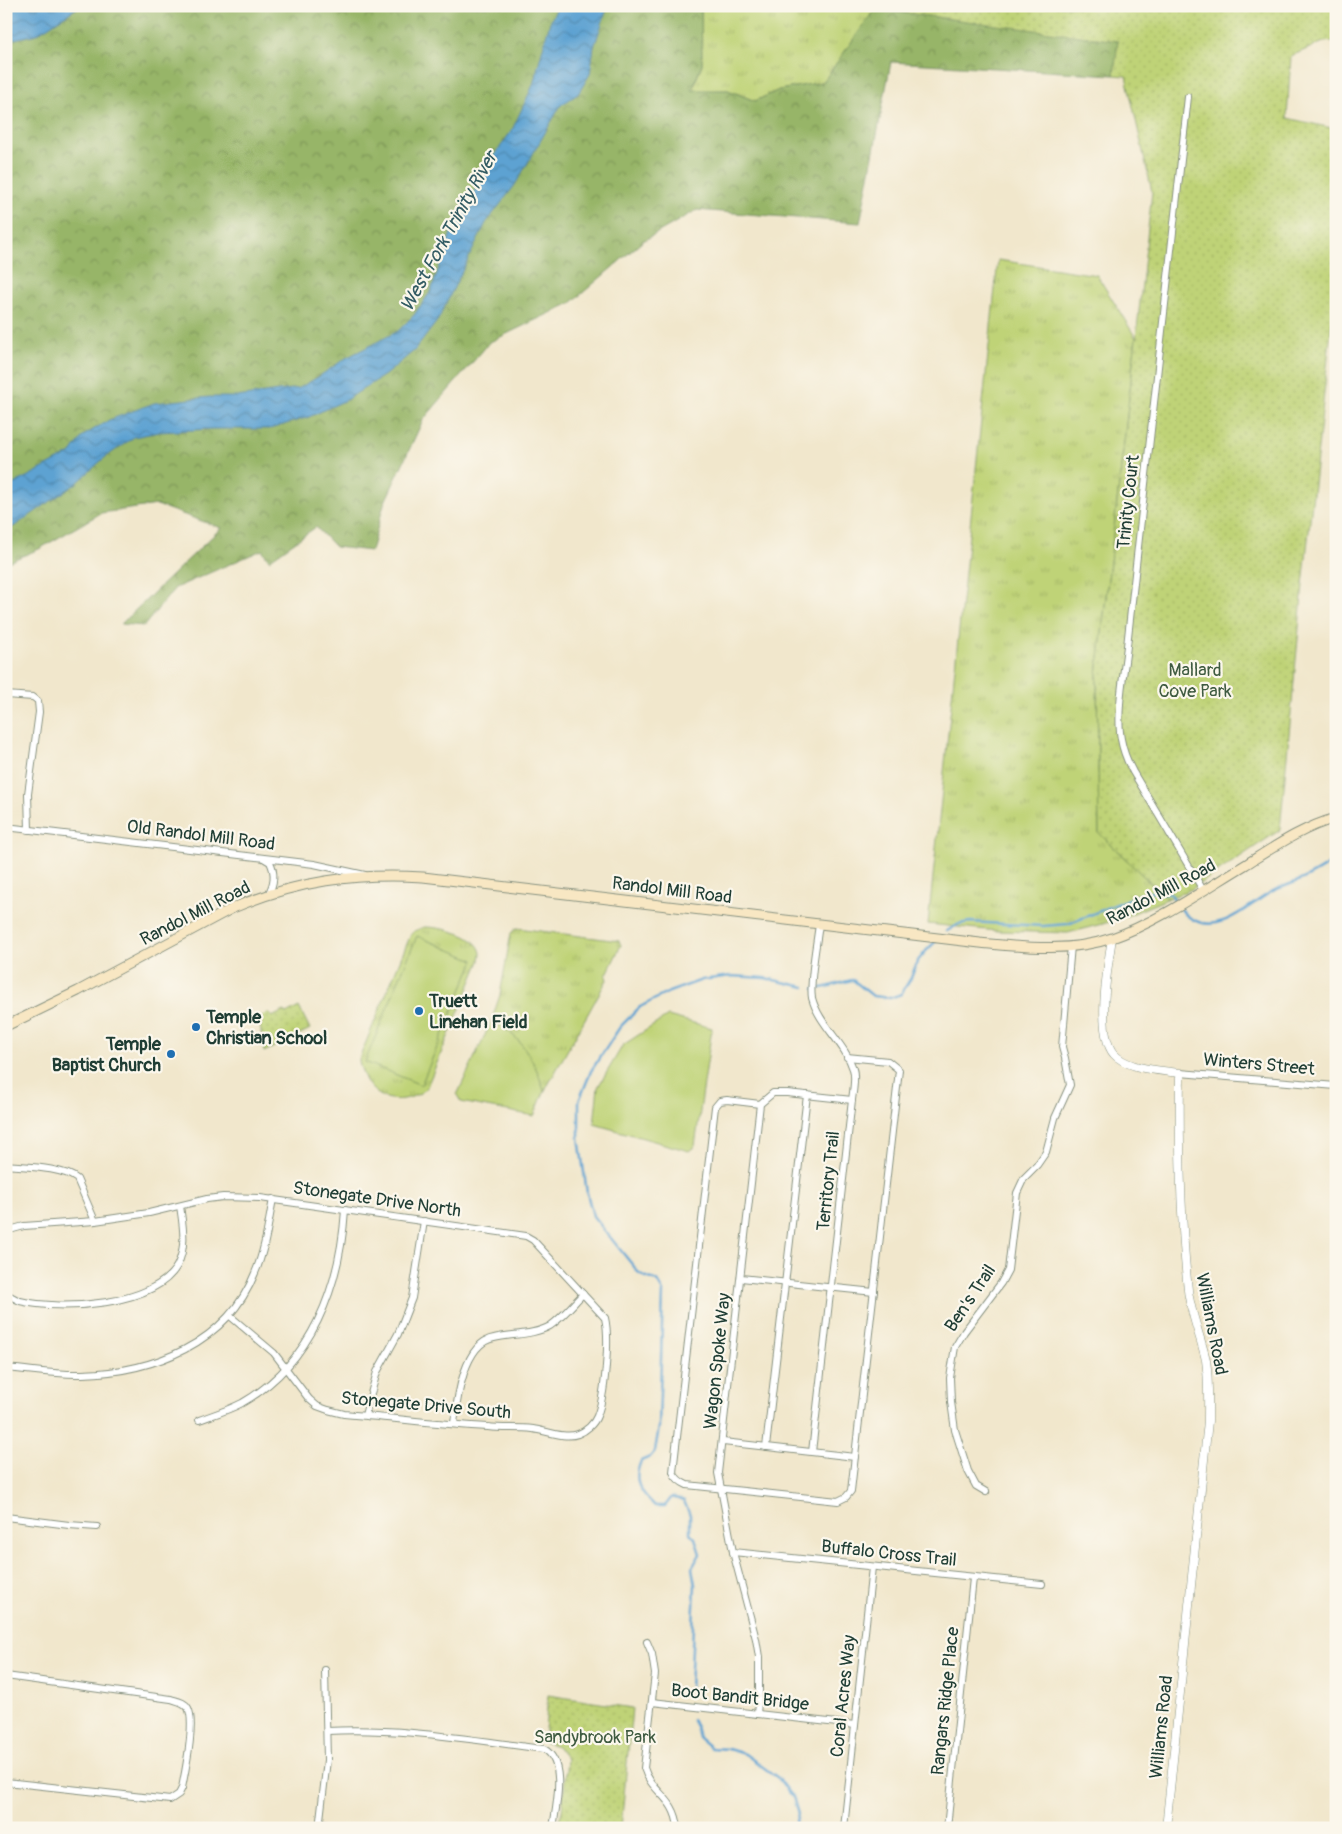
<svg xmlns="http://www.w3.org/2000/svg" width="1342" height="1834" viewBox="0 0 1342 1834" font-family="Pangolin,sans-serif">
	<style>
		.grass { fill: url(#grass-tufts); stroke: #6f8856 }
		.forest { fill: url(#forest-crowns); stroke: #5b794e }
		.park { fill: url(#park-dots); stroke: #6f8856 }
		.garden { fill: #bfd377; stroke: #6f8856 }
		.water { fill: url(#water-waves); stroke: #3e7083 }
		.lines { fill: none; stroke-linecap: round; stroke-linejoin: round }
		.stream { stroke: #5da2d2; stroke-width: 2.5 }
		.minor-casing { stroke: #889280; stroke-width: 8 }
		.tertiary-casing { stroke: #889280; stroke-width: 9 }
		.secondary-casing { stroke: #889280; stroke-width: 11 }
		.minor { stroke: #fff; stroke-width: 6 }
		.tertiary { stroke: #fff; stroke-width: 8 }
		.secondary { stroke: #f8e7c3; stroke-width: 9 }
		.poi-dot { fill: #1f6fb2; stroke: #fbf7ec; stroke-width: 2 }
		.labels { text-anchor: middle; stroke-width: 4.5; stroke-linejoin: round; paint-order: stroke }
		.street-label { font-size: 18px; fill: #1f3d34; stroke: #fbf7ec }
		.park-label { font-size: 18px; fill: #3f5b41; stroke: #fbf7ec }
		.poi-label { font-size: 18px; font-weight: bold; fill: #1f3d34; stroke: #fbf7ec; text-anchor: start }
		.water-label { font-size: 19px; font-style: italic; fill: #325b63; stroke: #fbf7ec }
	</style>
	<defs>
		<pattern id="grass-tufts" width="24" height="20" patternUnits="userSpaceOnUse" patternTransform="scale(1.25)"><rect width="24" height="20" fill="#bfd377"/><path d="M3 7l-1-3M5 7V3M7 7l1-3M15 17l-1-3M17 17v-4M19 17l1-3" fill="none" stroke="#a4b668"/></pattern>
		<pattern id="forest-crowns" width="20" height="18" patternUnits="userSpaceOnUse" patternTransform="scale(1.25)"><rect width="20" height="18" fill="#97b568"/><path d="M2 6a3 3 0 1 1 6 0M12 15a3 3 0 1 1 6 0" fill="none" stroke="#7b9456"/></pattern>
		<pattern id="park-dots" width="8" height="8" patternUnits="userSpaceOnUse" patternTransform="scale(1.25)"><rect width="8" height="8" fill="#bfd377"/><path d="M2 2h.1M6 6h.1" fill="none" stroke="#a4b668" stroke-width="1.8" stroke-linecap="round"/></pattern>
		<pattern id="water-waves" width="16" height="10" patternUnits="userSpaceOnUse" patternTransform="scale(1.25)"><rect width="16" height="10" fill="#5da2d2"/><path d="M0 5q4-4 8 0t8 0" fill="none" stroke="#4c85ab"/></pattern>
	</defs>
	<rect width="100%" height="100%" fill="#fbf7ec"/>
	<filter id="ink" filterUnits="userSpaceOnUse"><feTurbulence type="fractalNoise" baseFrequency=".02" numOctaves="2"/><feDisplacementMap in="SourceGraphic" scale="10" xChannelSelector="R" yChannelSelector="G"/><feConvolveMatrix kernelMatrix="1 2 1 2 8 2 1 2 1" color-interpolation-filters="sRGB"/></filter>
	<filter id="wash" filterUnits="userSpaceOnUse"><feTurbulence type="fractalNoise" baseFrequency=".0096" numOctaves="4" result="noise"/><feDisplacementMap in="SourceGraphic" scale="20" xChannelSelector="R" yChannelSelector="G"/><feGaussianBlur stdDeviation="1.12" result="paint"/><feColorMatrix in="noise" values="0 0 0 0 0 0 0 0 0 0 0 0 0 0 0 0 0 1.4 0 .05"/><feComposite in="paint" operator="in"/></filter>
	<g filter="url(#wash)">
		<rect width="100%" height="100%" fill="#f1e7cc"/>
		<g class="grass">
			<polygon points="701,6 875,6 875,9 823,82 779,90 755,101 728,90 692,91 702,64"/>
			<polygon points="998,260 1097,275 1136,338 1097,675 1099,833 1167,899 1117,920 1068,933 998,931 928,924"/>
			<path d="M424 927C440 927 478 934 481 953 481 956 480 958 480 961L426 1089C403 1107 373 1102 363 1074 361 1069 359 1064 359 1059L411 934 414 931Z"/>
			<path d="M517 928 619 941 621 945 606 976 607 980 604 985 544 1092C543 1086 540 1080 537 1073 528 1050 515 1031 491 1022L500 995 511 933Z"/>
		</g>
		<polygon class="forest" points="6,6 701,6 702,64 692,90 728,90 755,101 779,90 823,82 875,9 1118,41 1114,75 891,62 860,223 697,210 643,241 571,303 490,342 423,420 384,504 371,551 335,547 316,527 269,560 262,550 175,588 144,626 121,624 221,528 157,505 101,513 39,549 6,563"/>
		<g class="park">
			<polygon points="875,6 1336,6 1336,43 1326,41 1291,56 1287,118 1336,129 1336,284 1303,585 1280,830 1192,889 1167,899 1099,833 1097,675 1136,338 1152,192 1126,76 1114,75 1118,41 875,9"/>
			<polygon points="299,1007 310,1029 264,1052 259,1018 268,1013 272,1017 284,1011 286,1014"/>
			<polygon points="548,1695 632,1708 621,1828 557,1828 562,1811 567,1759 557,1746 544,1742"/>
		</g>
		<g class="garden">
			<polygon points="417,936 474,960 421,1085 365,1062"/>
			<polygon points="668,1016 712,1028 695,1146 689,1151 594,1124 598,1087 623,1045"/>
			<path d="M491 1022C515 1031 528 1050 538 1073 540 1080 543 1086 544 1092L534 1116 461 1102 457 1095Z"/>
		</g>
		<g class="water">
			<polygon points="6,6 80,6 37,34 6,41"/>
			<polygon points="558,6 608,6 594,47 590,74 578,94 561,105 515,185 486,223 438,320 415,350 385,375 346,400 309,417 270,429 212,429 159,432 134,437 103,459 77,483 6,532 6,488 71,453 83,436 109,420 154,403 209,397 237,397 299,388 318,377 346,358 398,331 414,315 431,291 451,233 494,156 512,130 533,85 546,36 550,22"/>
		</g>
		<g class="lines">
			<g class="stream">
				<path d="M947 931 959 924 970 922 1043 926 1068 924 1139 895 1151 892 1170 893C1176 901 1181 912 1189 917 1218 938 1249 904 1273 891 1283 886 1295 883 1305 878 1316 873 1326 866 1336 860"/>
				<path d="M814 989C828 988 840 982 853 980L873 996 890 998 901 994 911 978 917 962 926 951 936 941"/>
				<path d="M690 1690 695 1585 692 1568 700 1554 695 1538 690 1533V1515L684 1501 672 1497 665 1506H655C640 1491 632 1482 641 1461L650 1457 655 1451 659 1427 663 1292 657 1281 644 1276 639 1273 593 1216 587 1193 579 1138V1101L591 1071 620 1027 640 1007 669 992 702 980 731 976 765 978 805 987"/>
				<polyline points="692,1720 696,1726 699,1738 711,1748 728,1749 745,1754 778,1778 793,1797 798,1814 794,1828"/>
			</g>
		</g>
	</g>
	<g filter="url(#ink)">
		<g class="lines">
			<defs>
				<g id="minor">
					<path d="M1188 97 1127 646C1124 673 1116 713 1121 739 1123 751 1127 761 1133 772L1203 890"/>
					<polyline points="6,695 33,697 38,701 39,712 28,794 29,830"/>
					<polyline points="6,827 314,864 365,875"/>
					<path d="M265 859 270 862C276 874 274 884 268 895"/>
					<polyline points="1180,1073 1336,1086"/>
					<path d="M760 1104 727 1100 720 1101 715 1107 673 1472C676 1479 680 1482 687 1485L838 1501 846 1497 851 1491 899 1070 888 1061 847 1057"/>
					<path d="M6 1165C26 1167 62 1167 77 1179L95 1221"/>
					<path d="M6 1231 24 1226 95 1221 149 1213 207 1199 223 1197 260 1198 526 1236 533 1240 605 1318C610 1339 605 1396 597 1416 594 1424 586 1431 578 1434 565 1439 547 1431 533 1429 518 1427 503 1429 488 1427 440 1424 392 1418 344 1414L328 1410 317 1406 309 1399 274 1353 230 1316"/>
					<polyline points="741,1278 874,1292"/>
					<path d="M6 1294C11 1296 15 1299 20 1301 61 1311 154 1306 177 1266 187 1247 183 1226 180 1206"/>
					<path d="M6 1368C31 1370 57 1375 82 1374 153 1372 227 1344 255 1273 265 1250 268 1225 273 1199"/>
					<polyline points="365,1415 377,1372 398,1334 412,1298 424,1221"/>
					<path d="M199 1420C213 1415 229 1410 242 1403 312 1363 340 1287 345 1210"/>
					<path d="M454 1423C457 1399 464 1343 494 1338 512 1334 534 1335 550 1326 562 1318 573 1304 583 1294"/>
					<polyline points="723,1442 855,1457"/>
					<polyline points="766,1447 807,1095"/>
					<path d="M812 1452 852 1100C853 1091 856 1077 853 1069 845 1043 819 1025 812 998 809 982 817 942 819 924"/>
					<polyline points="986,1492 976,1486 968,1471 955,1430 951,1402 950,1378 953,1359 955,1347 964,1332 1001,1283 1008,1270 1017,1193 1024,1178 1037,1165 1046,1152 1055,1118 1070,1085 1065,1058 1062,1047 1071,946"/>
					<polyline points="6,1517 69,1525 97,1527"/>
					<polyline points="733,1552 1042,1584"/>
					<path d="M647 1642 652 1654 655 1674 644 1768C652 1794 675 1796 678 1828"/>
					<path d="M6 1676 171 1699C177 1701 185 1702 188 1708 196 1722 185 1772 182 1788L179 1794 170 1800 6 1782"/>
					<polyline points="652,1702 855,1725"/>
					<polyline points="757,1714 759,1692 759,1657 756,1639 733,1552 718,1473 760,1104 773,1093 787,1093 852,1100"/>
					<path d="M327 1731C400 1727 472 1740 544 1749 567 1762 556 1806 553 1828"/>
					<polyline points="320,1824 352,1828"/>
					<polyline points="319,1828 327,1760 325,1670"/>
					<polyline points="844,1828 872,1567"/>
					<polyline points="947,1828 973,1578"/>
				</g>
				<path id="tertiary" d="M1112 938C1108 965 1094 1040 1117 1057 1134 1070 1159 1070 1180 1073 1179 1146 1180 1217 1188 1290 1190 1311 1201 1338 1206 1360 1209 1381 1208 1401 1208 1421L1166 1828"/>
				<path id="secondary" d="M6 1026 78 991 233 908C297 881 354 873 423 877L980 943C1023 947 1069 953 1112 938 1156 923 1205 889 1245 865 1274 847 1303 827 1336 818"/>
			</defs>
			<use href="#minor" class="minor-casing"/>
			<use href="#tertiary" class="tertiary-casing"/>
			<use href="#secondary" class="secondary-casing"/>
			<use href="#minor" class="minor"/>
			<use href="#tertiary" class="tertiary"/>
			<use href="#secondary" class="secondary"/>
		</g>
	</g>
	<g class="poi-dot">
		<circle cx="419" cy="1011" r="5"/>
		<circle cx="196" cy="1027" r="5"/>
		<circle cx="171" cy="1054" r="5"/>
	</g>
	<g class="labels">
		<g class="street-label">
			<text transform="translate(1128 502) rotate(-84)" y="6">Trinity Court</text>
			<text transform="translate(201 835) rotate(7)" y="6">Old Randol Mill Road</text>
			<text transform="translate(672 890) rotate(7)" y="6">Randol Mill Road</text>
			<text transform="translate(1161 892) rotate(-28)" y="6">Randol Mill Road</text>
			<text transform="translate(195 913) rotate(-27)" y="6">Randol Mill Road</text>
			<text transform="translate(1259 1064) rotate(5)" y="6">Winters Street</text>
			<text transform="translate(828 1181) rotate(-84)" y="6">Territory Trail</text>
			<text transform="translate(377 1199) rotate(8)" y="6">Stonegate Drive North</text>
			<text transform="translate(970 1298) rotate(-56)" y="6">Ben's Trail</text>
			<text transform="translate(1212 1324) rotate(79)" y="6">Williams Road</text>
			<text transform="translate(717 1361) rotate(-84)" y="6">Wagon Spoke Way</text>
			<text transform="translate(426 1405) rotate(5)" y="6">Stonegate Drive South</text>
			<text transform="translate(889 1553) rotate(6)" y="6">Buffalo Cross Trail</text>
			<text transform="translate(843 1696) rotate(-84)" y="6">Coral Acres Way</text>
			<text transform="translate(740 1697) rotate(6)" y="6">Boot Bandit Bridge</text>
			<text transform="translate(945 1701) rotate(-84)" y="6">Rangars Ridge Place</text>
			<text transform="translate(1161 1727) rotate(-84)" y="6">Williams Road</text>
		</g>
		<g class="park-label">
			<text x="1195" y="676">Mallard<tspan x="1195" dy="21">Cove Park</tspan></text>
			<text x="595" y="1743">Sandybrook Park</text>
		</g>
		<g class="poi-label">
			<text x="429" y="1007">Truett<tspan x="429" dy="21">Linehan Field</tspan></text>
			<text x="206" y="1023">Temple<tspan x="206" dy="21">Christian School</tspan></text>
			<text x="161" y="1050" text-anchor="end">Temple<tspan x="161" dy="21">Baptist Church</tspan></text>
		</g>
		<g class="water-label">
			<text transform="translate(448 231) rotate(-61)" y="7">West Fork Trinity River</text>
		</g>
	</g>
	<rect width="1342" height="1834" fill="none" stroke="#fbf7ec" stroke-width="25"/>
</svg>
